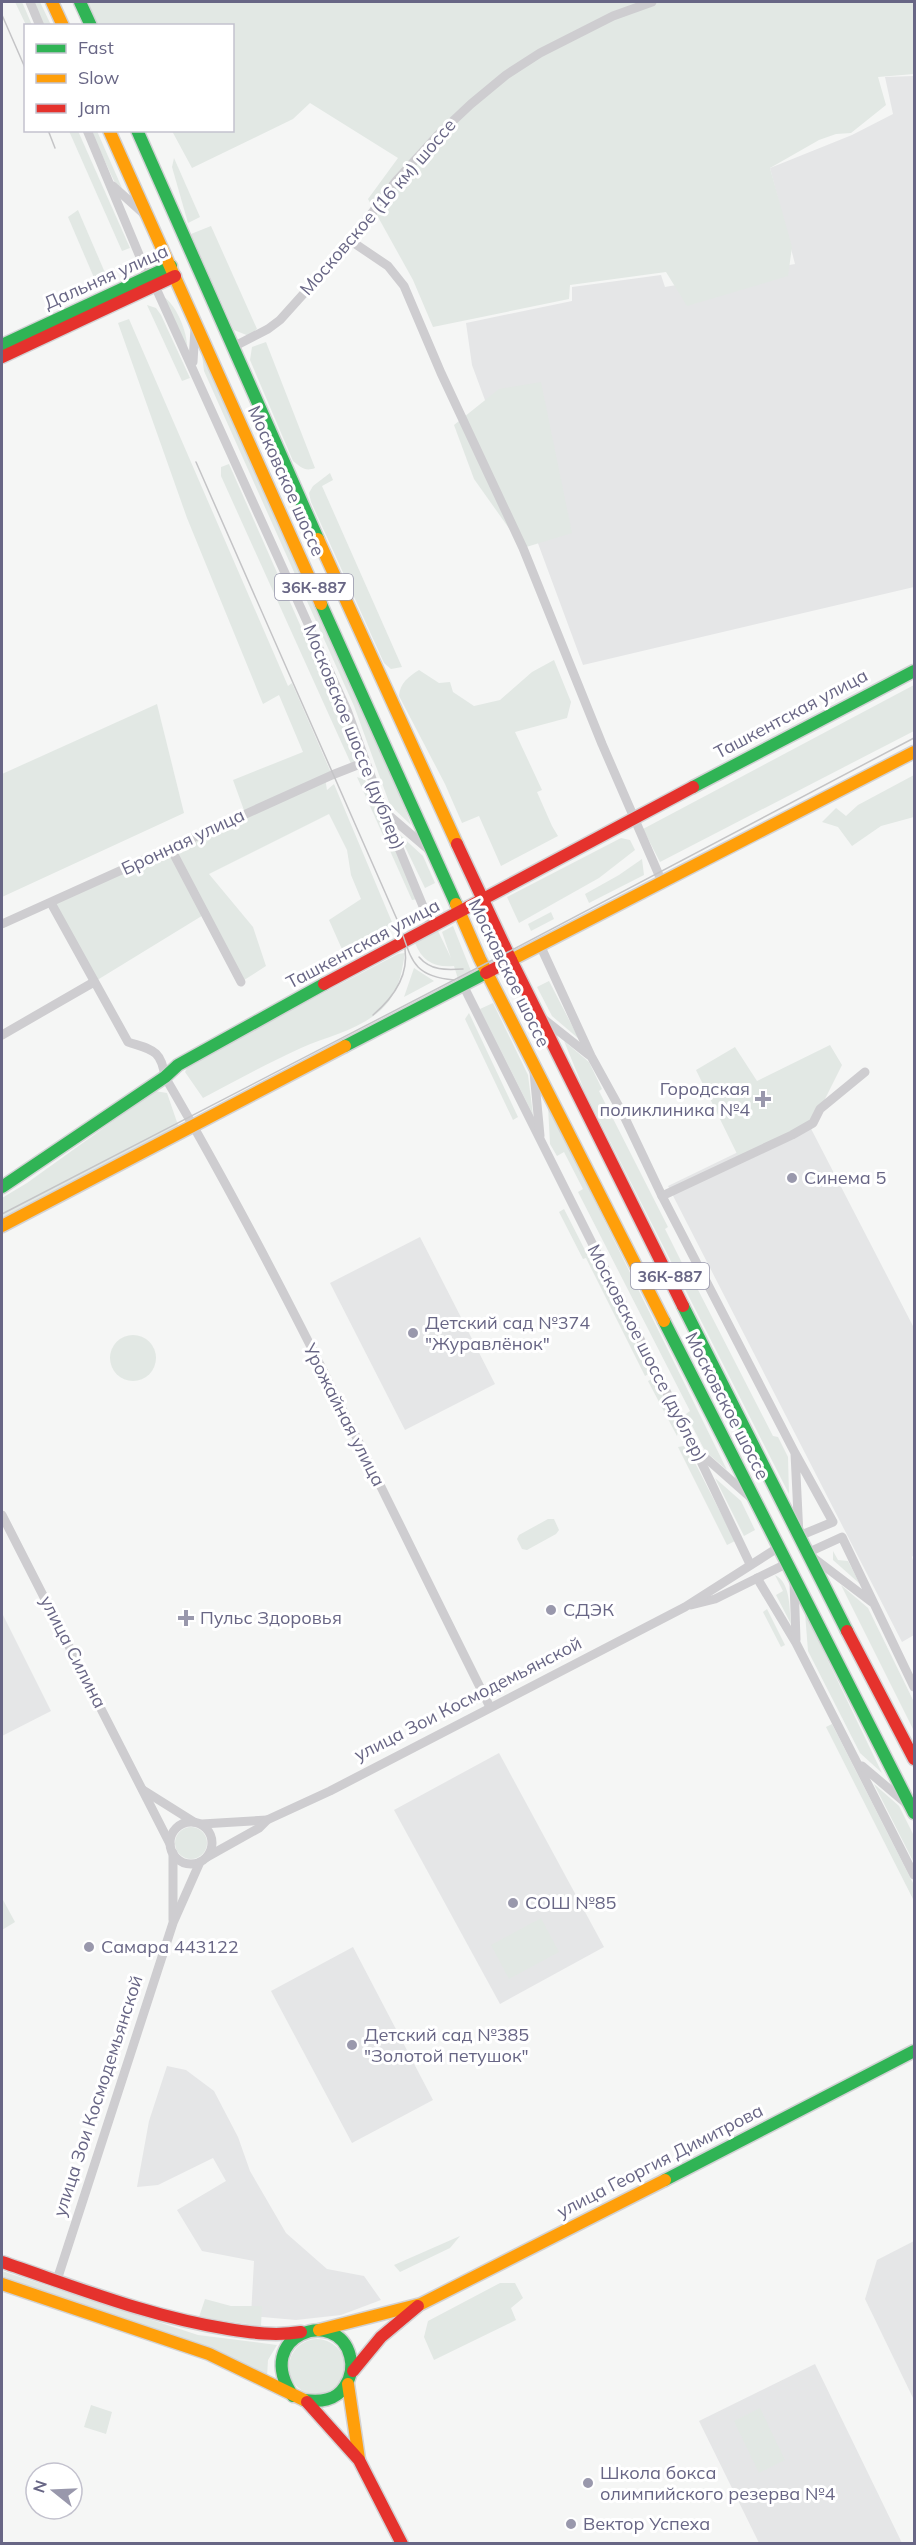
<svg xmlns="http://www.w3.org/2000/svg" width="916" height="2545" viewBox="0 0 916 2545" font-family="Mulish,sans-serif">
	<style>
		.built { fill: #e5e6e7 }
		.green { fill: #e2e8e4 }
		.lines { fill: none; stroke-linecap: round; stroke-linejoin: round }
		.fast-casing { stroke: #d2d2d4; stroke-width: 15 }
		.slow-casing { stroke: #d2d2d4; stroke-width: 15 }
		.jam-casing { stroke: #d2d2d4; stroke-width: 15 }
		.street { stroke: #cecdd0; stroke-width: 9 }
		.fast { stroke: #30b455; stroke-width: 12 }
		.slow { stroke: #ff9f0a; stroke-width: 12 }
		.jam { stroke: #e5322d; stroke-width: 12 }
		.tram { stroke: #c4c4c6; stroke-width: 1.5 }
		.poi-dot { fill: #9998ac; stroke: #fff; stroke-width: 2 }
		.labels { text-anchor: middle; stroke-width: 6; stroke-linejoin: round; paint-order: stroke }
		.shield { fill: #fff; stroke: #9594aa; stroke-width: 1.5 }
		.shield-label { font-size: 16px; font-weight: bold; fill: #686685 }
		.street-label { font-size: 18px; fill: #686685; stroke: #fff }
		.poi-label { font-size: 18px; fill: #686685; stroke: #fff; text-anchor: start }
	</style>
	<rect width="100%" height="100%" fill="#f5f6f5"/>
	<g class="built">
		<polygon points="914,76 914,587 583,665 472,365 466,323 572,301 572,287 661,275 665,287 795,264 770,168 852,135 893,114 885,77"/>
		<polygon points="806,1119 914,1328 914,1555 912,1557 914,1563 914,1635 902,1642 668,1186"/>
		<polygon points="420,1237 495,1384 405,1430 330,1283"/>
		<polygon points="2,1613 51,1711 2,1736"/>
		<polygon points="499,1753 604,1947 500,2004 394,1810"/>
		<polygon points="353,1947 433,2100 352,2143 271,1991"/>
		<polygon points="167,2066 186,2070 214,2091 238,2137 250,2171 286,2233 327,2269 364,2276 381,2300 341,2315 296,2320 251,2316 254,2261 202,2251 177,2210 226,2181 213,2158 158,2185 137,2187 149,2121"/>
		<polygon points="914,2241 914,2400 865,2299 877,2260"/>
		<polygon points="815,2364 902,2543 759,2543 699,2421"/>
	</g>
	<g class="green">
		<polygon points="15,2 22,2 32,25 26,25"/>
		<polygon points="34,2 40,2 51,25 44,25"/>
		<polygon points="80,2 914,2 914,74 878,77 886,105 851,133 836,134 819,140 770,168 792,247 788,276 687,306 666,272 570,285 569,299 433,327 413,280 368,199 398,158 310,103 293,119 192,168 172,131 232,130 232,26 91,25"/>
		<polygon points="69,131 78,131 130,248 122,251"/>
		<polygon points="91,131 97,131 122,188 114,181"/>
		<polygon points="174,158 200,217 188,223 172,167"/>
		<polygon points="78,210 109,282 98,287 68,217"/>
		<polygon points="211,226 257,329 249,336 234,330 191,234"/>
		<path d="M164 297C178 307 189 336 187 353Z"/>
		<polygon points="147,305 156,308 161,315 190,378 182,381"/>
		<polygon points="129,319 288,686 292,683 332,775 325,778 327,790 334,784 394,927 345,956 329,920 361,899 351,875 347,850 329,814 209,874 253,927 266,966 241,982 205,914 94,982 51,903 245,813 233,780 303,752 279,695 263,704 187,518 118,323"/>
		<path d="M266 342 315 468C305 472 301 467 293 461L250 360 252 347Z"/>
		<polygon points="202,355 403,803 411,825 390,805 354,706 204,371"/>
		<polygon points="541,382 572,533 523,548 474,479 454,425 499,389"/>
		<polygon points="229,464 358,756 352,766 221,476 221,467"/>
		<polygon points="330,473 333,480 322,486 402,667 391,669 384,663 311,502 309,493 313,486"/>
		<path d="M554 660 571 702 567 718 515 732 542 790 537 792 552 826 558 836 501 866 479 816 462 823 445 784 399 696C400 683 408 677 419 670L439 683 450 682 453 692 474 706 500 700 532 672Z"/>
		<polygon points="914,685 914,731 660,862 643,829"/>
		<polygon points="157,704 184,813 2,897 2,774"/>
		<polygon points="914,775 914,817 881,826 852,846 838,827 822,822 836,808 846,816 858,805"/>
		<polygon points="357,777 365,780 417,899 412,900"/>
		<polygon points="399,834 423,856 435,883 425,888"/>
		<polygon points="621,838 630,840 635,850 599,878 519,923 507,897"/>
		<polygon points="642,859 644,875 589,903 585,894 619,875"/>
		<polygon points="551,912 554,919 531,931 528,924"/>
		<path d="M453 926 471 971 459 982 454 966C435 968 422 961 415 943L438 931 451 958 442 932Z"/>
		<path d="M405 953C402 970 400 986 389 1001 369 1028 330 1035 301 1048 268 1063 235 1081 203 1098L185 1072 188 1066 243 1035 398 954Z"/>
		<polygon points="414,968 434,981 404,997"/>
		<polygon points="549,981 579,1039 552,1016 537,987"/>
		<polygon points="493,1003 528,1075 533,1115 480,1009"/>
		<polygon points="469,1013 518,1117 513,1120 465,1019"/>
		<polygon points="564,1041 589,1062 602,1089 599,1091 668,1227 665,1229 691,1281 693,1280 773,1436 778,1437 788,1457 789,1494 585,1092"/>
		<polygon points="830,1045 842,1065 820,1109 805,1128 740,1160 696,1070 735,1047 757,1081"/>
		<polygon points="155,1091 167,1093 179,1128 2,1222 2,1198 27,1183"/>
		<polygon points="548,1106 727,1470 705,1451 686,1414 690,1411 578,1192 583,1189 564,1152 557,1156 550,1144"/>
		<polygon points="564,1209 588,1256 591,1255 650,1373 645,1376 586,1258 583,1259 559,1212"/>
		<circle cx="133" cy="1358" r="23"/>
		<polygon points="654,1378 679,1427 677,1436 648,1381"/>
		<polygon points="684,1446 689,1451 735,1541 727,1545 678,1447"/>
		<polygon points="715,1478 741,1501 755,1530 744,1536"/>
		<polygon points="548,1519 554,1519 559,1530 556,1534 527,1550 522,1549 517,1539 519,1535"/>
		<polygon points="833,1551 838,1560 848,1561 860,1584 833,1560"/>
		<path d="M775 1575C791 1583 789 1608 791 1624L776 1595 783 1591Z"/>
		<polygon points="841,1585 868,1608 914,1702 914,1731"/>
		<polygon points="767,1609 785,1645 781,1647 763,1612"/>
		<polygon points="805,1613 882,1773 860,1753 808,1651"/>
		<polygon points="832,1724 914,1885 914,1901 826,1727"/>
		<polygon points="874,1784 899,1806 914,1836 914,1863"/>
		<circle cx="191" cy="1843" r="16"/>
		<polygon points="2,1898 15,1922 2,1930"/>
		<polygon points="541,1918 559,1952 509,1979 491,1945"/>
		<polygon points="460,2236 450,2248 400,2272 394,2265"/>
		<polygon points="2,2271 198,2335 277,2345 268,2360 267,2377 195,2343 2,2278"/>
		<polygon points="500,2283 515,2283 523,2298 511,2308 516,2320 434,2360 424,2337 428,2321"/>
		<polygon points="205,2299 231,2306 262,2306 261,2326 199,2317"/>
		<circle cx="317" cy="2367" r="28"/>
		<polygon points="91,2405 112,2412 106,2434 84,2427"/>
		<polygon points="760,2408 785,2460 759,2473 734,2421"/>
	</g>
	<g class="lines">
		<defs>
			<g id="fast">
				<polyline points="80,2 91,26"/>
				<polyline points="137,130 318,539"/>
				<polyline points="2,345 171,266"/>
				<polyline points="321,604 456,904"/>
				<polyline points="693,787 914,671"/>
				<polyline points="345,1046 486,973"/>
				<polyline points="2,1187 165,1077 178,1065 324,984"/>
				<polyline points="683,1306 847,1631"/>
				<polyline points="664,1321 914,1813"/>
				<polyline points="665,2180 914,2051"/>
				<path d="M293 2396C251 2335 338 2306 350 2356 353 2367 351 2377 345 2386 336 2401 320 2402 304 2400"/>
			</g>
			<g id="slow">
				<polyline points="52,2 63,26"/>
				<polyline points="109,130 321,604"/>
				<polyline points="318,539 457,844"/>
				<polyline points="456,904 480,959 664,1321"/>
				<polyline points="511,960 914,752"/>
				<polyline points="2,1226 345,1046"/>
				<polyline points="2,2284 209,2354 304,2400"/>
				<polyline points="319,2330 421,2304 665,2180"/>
				<polyline points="348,2384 359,2459"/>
			</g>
			<g id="jam">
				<polyline points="2,357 175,276"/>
				<polyline points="457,844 511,960 683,1306"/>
				<polyline points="486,973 511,960"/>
				<polyline points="324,984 693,787"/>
				<polyline points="847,1631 914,1759"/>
				<path d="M2 2262C76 2287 150 2317 228 2329 252 2333 276 2336 301 2332"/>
				<polyline points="353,2371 381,2337 418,2306"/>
				<polyline points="307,2402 359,2460 402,2544"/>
			</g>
		</defs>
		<use href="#fast" class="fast-casing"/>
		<use href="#slow" class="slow-casing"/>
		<use href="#jam" class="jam-casing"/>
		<g class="street">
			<polyline points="30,2 40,26"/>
			<polyline points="87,130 148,276"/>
			<polyline points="113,186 145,215"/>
			<polyline points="351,241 388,266 404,286 441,373 523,548 602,744 662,882"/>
			<polyline points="155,286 347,710 384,812 432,928"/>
			<polyline points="233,347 268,329 280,320 351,241 396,181 438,135 471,104 506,75 540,53 613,16 652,2"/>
			<polyline points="193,362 195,328"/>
			<polyline points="386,813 428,849"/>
			<polyline points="170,847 241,982"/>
			<path d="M51 903 128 1042C152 1050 161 1049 165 1077 284 1280 384 1496 490 1707"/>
			<polyline points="2,924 332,775 365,762"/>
			<polyline points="540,945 591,1056 624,1116 662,1196 795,1453 833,1522 799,1536 795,1453"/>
			<polyline points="464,987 695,1449 750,1564"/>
			<polyline points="541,1017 589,1055"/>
			<polyline points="2,1035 94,982"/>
			<polyline points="534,1072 540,1136"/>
			<polyline points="662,1196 792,1135 813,1123 820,1109 865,1072"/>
			<polyline points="699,1452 750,1497"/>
			<polyline points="2,1515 170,1844"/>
			<polyline points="757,1578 796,1643 914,1875"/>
			<polyline points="794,1582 796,1640"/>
			<polyline points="873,1603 807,1553 842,1537 914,1687"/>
			<polyline points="691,1605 715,1599 788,1563"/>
			<polyline points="862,1766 907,1804"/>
			<polyline points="143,1790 194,1822"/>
			<circle cx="191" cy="1843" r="21"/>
			<polyline points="202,1824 267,1820"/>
			<polyline points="173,1853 173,1920"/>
			<polyline points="207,1857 259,1828 267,1820 330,1791 685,1607 779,1547"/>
			<polyline points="57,2280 173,1923 200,1862"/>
		</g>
		<use href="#fast" class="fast"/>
		<use href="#slow" class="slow"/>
		<use href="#jam" class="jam"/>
		<g class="tram">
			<polyline points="2,15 26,70"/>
			<polyline points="48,130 55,148"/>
			<path d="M196 462 399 924C412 959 411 976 454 980"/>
			<path d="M419 957C431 971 446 970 463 969"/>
			<path d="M373 1015C393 998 409 977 405 949"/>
			<polyline points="2,1214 508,952 914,738"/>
		</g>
	</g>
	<g class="poi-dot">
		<path d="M760 1090h6v6h6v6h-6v6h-6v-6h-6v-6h6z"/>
		<circle cx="792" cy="1178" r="6"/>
		<circle cx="413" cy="1333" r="6"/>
		<circle cx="551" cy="1610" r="6"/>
		<path d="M183 1609h6v6h6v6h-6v6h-6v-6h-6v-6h6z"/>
		<circle cx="513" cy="1903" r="6"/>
		<circle cx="89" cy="1947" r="6"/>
		<circle cx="352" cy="2045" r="6"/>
		<circle cx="588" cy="2483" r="6"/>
		<circle cx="571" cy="2524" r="6"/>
	</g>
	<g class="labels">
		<g class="shield">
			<rect x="275" y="574" width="78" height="26" rx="4.5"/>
			<rect x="631" y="1263" width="78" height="26" rx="4.5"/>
		</g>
		<g class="shield-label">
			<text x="314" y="593">36К-887</text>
			<text x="670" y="1282">36К-887</text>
		</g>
		<g class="street-label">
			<text transform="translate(378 207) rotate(-49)" y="6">Московское (16 км) шоссе</text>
			<text transform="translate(106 277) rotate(-24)" y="6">Дальняя улица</text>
			<text transform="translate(286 481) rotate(66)" y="6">Московское шоссе</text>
			<text transform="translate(791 714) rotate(-28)" y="6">Ташкентская улица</text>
			<text transform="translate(354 737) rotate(68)" y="6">Московское шоссе (дублер)</text>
			<text transform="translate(183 842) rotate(-25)" y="6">Бронная улица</text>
			<text transform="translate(363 944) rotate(-28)" y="6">Ташкентская улица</text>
			<text transform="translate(509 973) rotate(64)" y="6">Московское шоссе</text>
			<text transform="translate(647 1353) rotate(63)" y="6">Московское шоссе (дублер)</text>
			<text transform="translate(727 1406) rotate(63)" y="6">Московское шоссе</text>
			<text transform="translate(344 1415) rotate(63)" y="6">Урожайная улица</text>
			<text transform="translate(73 1652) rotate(63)" y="6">улица Силина</text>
			<text transform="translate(468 1699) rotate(-27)" y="6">улица Зои Космодемьянской</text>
			<text transform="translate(98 2096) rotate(-72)" y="6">улица Зои Космодемьянской</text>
			<text transform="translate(660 2161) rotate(-27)" y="6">улица Георгия Димитрова</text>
		</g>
		<g class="poi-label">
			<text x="750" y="1095" text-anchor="end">Городская<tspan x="750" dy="21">поликлиника №4</tspan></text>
			<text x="804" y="1184">Синема 5</text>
			<text x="425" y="1329">Детский сад №374<tspan x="425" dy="21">"Журавлёнок"</tspan></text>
			<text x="563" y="1616">СДЭК</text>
			<text x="200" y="1624">Пульс Здоровья</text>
			<text x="525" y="1909">СОШ №85</text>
			<text x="101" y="1953">Самара 443122</text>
			<text x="364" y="2041">Детский сад №385<tspan x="364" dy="21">"Золотой петушок"</tspan></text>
			<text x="600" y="2479">Школа бокса<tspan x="600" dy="21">олимпийского резерва №4</tspan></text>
			<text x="583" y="2530">Вектор Успеха</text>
		</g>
	</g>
	<rect width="916" height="2545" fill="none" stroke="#686685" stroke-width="6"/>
	<rect x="24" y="24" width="210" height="108" fill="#ffffff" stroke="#c3c2ce" stroke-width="1.5"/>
	<rect x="36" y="44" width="30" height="9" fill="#30b455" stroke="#c3c2ce" stroke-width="1.5"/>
	<text x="78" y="54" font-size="18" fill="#686685">Fast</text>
	<rect x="36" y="74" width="30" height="9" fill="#ff9f0a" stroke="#c3c2ce" stroke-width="1.5"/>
	<text x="78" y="84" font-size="18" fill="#686685">Slow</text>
	<rect x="36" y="104" width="30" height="9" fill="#e5322d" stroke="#c3c2ce" stroke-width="1.5"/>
	<text x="78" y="114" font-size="18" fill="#686685">Jam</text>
	<g transform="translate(54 2491) rotate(288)"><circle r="28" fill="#ffffff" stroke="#c3c2ce" stroke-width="1.5"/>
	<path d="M0-4.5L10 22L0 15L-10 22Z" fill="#9998ac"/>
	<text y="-9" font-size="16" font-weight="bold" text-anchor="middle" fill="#686685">N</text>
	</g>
</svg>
